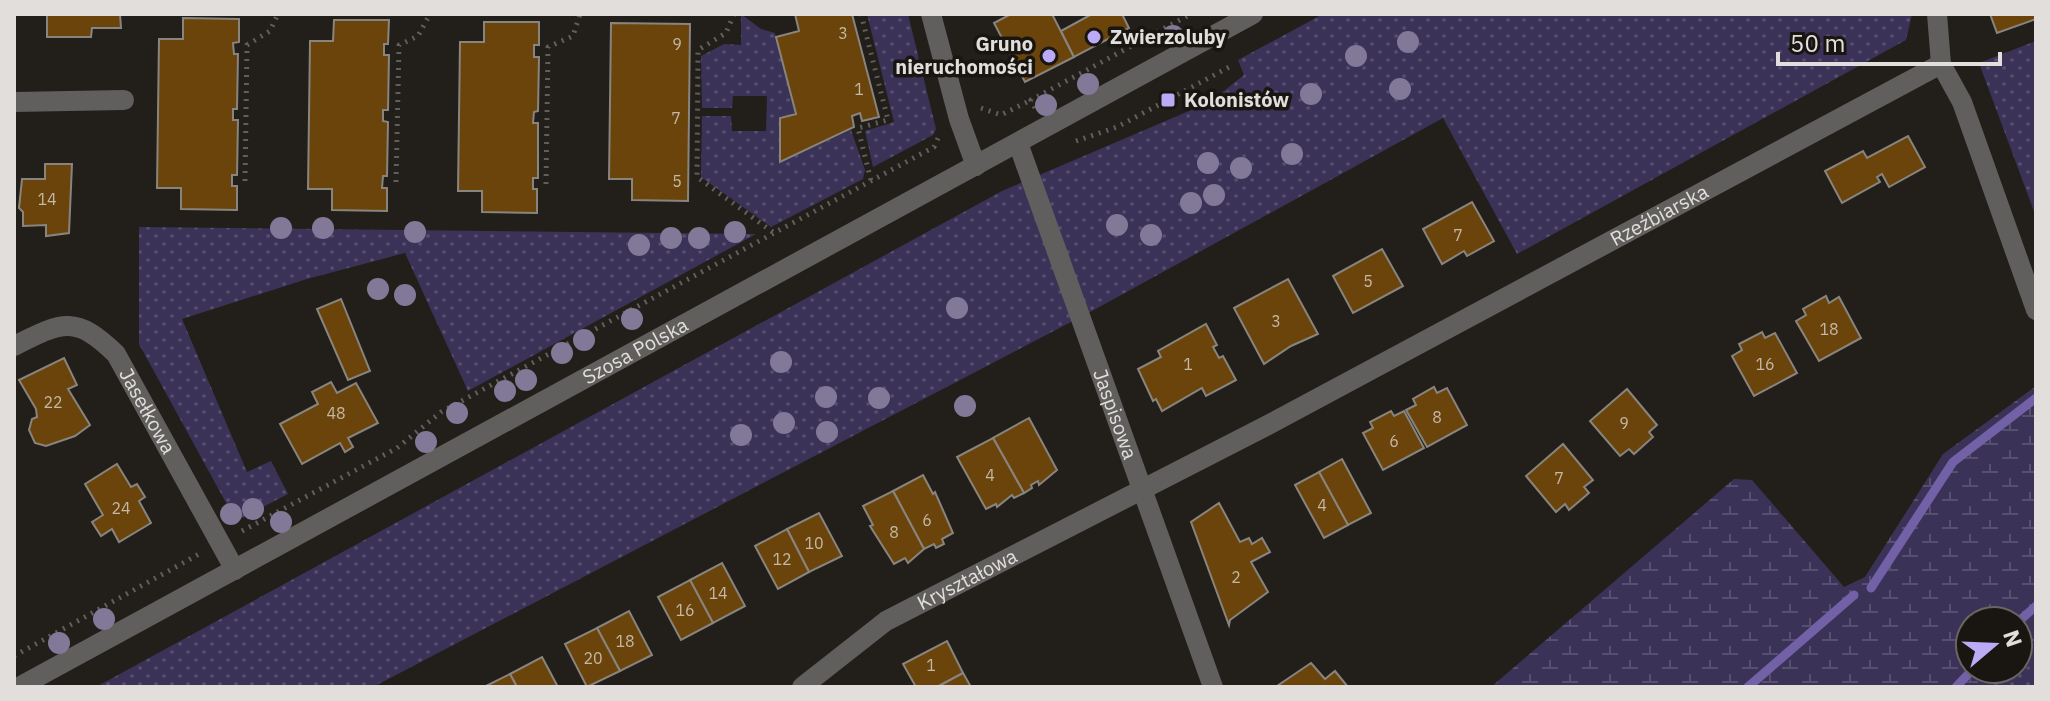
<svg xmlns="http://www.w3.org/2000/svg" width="2050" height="701" viewBox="0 0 2050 701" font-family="'IBM Plex Sans',sans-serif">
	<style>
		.grass { fill: url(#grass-dots) }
		.wetland { fill: url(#wetland-marsh) }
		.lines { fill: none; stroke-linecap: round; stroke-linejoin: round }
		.stream { stroke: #7261a6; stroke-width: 9 }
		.building { fill: #6b440c; stroke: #88847e; stroke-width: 2 }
		.path { stroke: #625e5b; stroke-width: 5; stroke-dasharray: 2 6; stroke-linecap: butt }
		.minor { stroke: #615f5d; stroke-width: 20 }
		.tree { fill: #817997 }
		.poi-dot { fill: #bbaaf6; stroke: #191511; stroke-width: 3 }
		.labels { text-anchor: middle; stroke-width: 7; stroke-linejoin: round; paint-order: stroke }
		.number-label { font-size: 16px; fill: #c4b8a7 }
		.poi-label { font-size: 20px; font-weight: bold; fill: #e1dedb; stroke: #191511; text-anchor: start }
		.street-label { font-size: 20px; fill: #e1dedb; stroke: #191511 }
	</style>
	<defs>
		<pattern id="grass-dots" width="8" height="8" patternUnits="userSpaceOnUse" patternTransform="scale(2)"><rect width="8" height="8" fill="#3b3258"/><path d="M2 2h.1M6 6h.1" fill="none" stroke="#574f6f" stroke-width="1.8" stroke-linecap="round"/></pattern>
		<pattern id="wetland-marsh" width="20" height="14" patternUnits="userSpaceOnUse" patternTransform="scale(2)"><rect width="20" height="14" fill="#3b3258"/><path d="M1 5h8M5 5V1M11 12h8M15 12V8" fill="none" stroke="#574f6f"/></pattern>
	</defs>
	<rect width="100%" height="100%" fill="#221e1a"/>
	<g class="grass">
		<polygon points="741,14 761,29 775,33 795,113 779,117 779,163 851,130 865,170 863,179 771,227 701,177 702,116 731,116 732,131 766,131 767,96 733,96 732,108 702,108 701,56 724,44 741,45"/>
		<polygon points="867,14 908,14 936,129 933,135 873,167 865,131 894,122"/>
		<polygon points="1323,14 1912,14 1906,40 1517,254 1443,118 1092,311 373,687 96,687 1002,191 1210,102 1244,75 1238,60"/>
		<polygon points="2036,41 2036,217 1979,63"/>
		<polygon points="139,227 756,234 468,391 405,253 307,279 182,319 247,472 271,461 288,494 236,521 139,344"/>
		<polygon points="2036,641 2036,687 1978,687 2001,669 2018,669 2018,655"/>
	</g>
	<polygon class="wetland" points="2036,386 2036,641 2018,655 2018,621 1970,621 1970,669 2001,669 1978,687 1491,687 1734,479 1752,480 1844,587 1865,577 1943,454"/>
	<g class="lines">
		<g class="stream">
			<polyline points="1871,588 1953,462 2036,398"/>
			<polyline points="2018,622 2036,606"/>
			<polyline points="1748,687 1854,595"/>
			<polyline points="1956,687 1973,669"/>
		</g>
	</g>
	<g class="building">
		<polygon points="47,14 120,14 121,28 92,28 91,37 47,37"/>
		<polygon points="795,14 852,14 879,117 862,121 860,113 852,116 854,127 780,162 780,118 796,114 776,37 799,31"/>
		<polygon points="1011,14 1052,14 1074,57 1025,82 994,23"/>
		<polygon points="1092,14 1122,14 1129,28 1074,57 1061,31"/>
		<polygon points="1990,14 2036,14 2036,19 1997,33"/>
		<polygon points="183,18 239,19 239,42 233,43 234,54 238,54 237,109 233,109 233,120 238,120 237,175 232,175 232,186 237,186 237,210 181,209 181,188 157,188 159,39 183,39"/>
		<polygon points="334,20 389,20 388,44 384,44 384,55 389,55 388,110 383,110 383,121 388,122 387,176 383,176 382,188 387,188 387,211 332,210 332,189 308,189 310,41 333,41"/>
		<polygon points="484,22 539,22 539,45 534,45 534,57 539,57 538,111 534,112 533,123 538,123 538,178 533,178 533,189 537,189 537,213 482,212 482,191 458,191 460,42 484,42"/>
		<polygon points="611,23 690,24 688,201 632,200 632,179 609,179"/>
		<polygon points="1908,136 1925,167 1889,187 1882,174 1877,177 1880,182 1842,203 1825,171 1863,151 1867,158"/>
		<polygon points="45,164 72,164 69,233 46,236 46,225 23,226 23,212 19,208 22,179 45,179"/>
		<polygon points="1472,202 1494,241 1467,256 1464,251 1442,264 1423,229"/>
		<polygon points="1382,249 1403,286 1353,313 1333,276"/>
		<polygon points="1288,279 1318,334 1291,346 1264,364 1234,308"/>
		<polygon points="1826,296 1829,303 1839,297 1861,338 1819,361 1796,321 1806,315 1803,309"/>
		<polygon points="341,299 370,371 348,380 317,309"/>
		<polygon points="1206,324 1217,345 1213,347 1219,358 1223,356 1236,380 1206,396 1202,388 1162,411 1156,399 1153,401 1138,369 1161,357 1158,351"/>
		<polygon points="1762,332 1765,338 1775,333 1797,373 1754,396 1732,356 1742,350 1739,344"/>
		<polygon points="64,358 77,385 68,389 90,425 75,436 46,446 35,443 29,430 32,419 37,417 36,409 19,380"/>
		<polygon points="331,382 337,393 356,383 378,423 348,438 353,447 345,452 340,443 302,464 280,424 318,404 312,392"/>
		<polygon points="1434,387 1437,393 1447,388 1467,425 1427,447 1406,410 1416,405 1413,399"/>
		<polygon points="1627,389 1657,425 1649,432 1653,437 1634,454 1629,449 1620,456 1590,421"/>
		<polygon points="1391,411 1394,416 1404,411 1424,448 1383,470 1363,433 1373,428 1370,422"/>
		<polygon points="1029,418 1057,470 1039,485 1038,481 1031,485 1032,488 1024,493 993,438"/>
		<polygon points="993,438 1024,493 1014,498 1012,495 997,507 996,504 986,509 957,457"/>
		<polygon points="1563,444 1593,480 1584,487 1589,493 1569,510 1565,504 1556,512 1526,476"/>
		<polygon points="1342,459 1371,513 1348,525 1319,472"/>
		<polygon points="117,464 131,487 137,484 145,497 139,501 151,523 119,542 112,529 101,536 92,522 103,515 85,484"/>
		<polygon points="1319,472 1348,525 1324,538 1295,485"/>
		<polygon points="923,475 933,494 935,492 953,533 942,539 944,544 936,548 934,544 924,549 893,491"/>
		<polygon points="893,491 924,549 908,563 905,558 894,564 870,526 873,525 863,506"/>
		<polygon points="1219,503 1240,542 1249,538 1252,544 1262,538 1270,552 1251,562 1268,592 1230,620 1229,625 1191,522"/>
		<polygon points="819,513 842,556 809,572 787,529"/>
		<polygon points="787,529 809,572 778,589 755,546"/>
		<polygon points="722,563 745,606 713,623 690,580"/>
		<polygon points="690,580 713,623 681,640 658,597"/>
		<polygon points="629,611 652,655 620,671 597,628"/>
		<polygon points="597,628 620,671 587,687 565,644"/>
		<polygon points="947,641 963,673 937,687 916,687 903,664"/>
		<polygon points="542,657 558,687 517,687 510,674"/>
		<polygon points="1311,663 1325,679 1335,671 1348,687 1277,686"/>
		<polygon points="963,673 971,687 937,687"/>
		<polygon points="510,674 517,687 484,687"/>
	</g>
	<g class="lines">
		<g class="path">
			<polyline points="734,14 726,33 698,50 697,177 774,233"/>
			<polyline points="861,14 888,120 858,128 871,181"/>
			<polyline points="981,108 1001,115 1031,100"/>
			<polyline points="1035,108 1031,100 1191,14"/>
			<polyline points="1076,141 1117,127 1233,65"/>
			<polyline points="245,181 247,45 270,31 278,14"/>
			<polyline points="396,182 399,45 418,36 430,14"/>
			<polyline points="546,184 548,47 573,36 580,14"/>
			<polyline points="242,531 397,448 441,412 934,147 939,136"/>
			<polyline points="14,656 201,553"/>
		</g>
		<g class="minor">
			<polyline points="931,14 959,119 976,166"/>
			<polyline points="1937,14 1941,64"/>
			<polyline points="14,102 124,100"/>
			<path id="s1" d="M1018 143 1213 687"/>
			<path id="s2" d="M14 346C62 322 75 314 116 354L235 570"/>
			<path id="s3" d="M19 687 1253 14"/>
			<path id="s4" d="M802 687 886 621 1266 426 1941 64 1962 102 2036 310"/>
		</g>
	</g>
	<g class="tree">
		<circle cx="1173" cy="36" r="11"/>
		<circle cx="1408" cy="42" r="11"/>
		<circle cx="1356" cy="56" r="11"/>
		<circle cx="1088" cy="84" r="11"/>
		<circle cx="1400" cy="89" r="11"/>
		<circle cx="1311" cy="94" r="11"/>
		<circle cx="1046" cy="105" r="11"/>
		<circle cx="1292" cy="154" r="11"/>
		<circle cx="1208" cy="163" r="11"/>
		<circle cx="1241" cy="168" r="11"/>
		<circle cx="1214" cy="195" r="11"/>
		<circle cx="1191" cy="203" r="11"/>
		<circle cx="1117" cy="225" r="11"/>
		<circle cx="281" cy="228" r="11"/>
		<circle cx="323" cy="228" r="11"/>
		<circle cx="415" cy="232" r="11"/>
		<circle cx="735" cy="232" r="11"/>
		<circle cx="1151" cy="235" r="11"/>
		<circle cx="671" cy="238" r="11"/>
		<circle cx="699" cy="238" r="11"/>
		<circle cx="639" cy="245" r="11"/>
		<circle cx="378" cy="289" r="11"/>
		<circle cx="405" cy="295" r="11"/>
		<circle cx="957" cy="308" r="11"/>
		<circle cx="632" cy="319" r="11"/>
		<circle cx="584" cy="340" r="11"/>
		<circle cx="562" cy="353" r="11"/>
		<circle cx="781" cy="362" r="11"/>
		<circle cx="526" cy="380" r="11"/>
		<circle cx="505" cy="391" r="11"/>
		<circle cx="826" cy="397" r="11"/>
		<circle cx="879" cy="398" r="11"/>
		<circle cx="965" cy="406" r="11"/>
		<circle cx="457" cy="413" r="11"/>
		<circle cx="784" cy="423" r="11"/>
		<circle cx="827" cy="432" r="11"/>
		<circle cx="741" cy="435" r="11"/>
		<circle cx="426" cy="442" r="11"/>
		<circle cx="253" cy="509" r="11"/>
		<circle cx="231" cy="514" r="11"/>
		<circle cx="281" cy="522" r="11"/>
		<circle cx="104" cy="619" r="11"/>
		<circle cx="59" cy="643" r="11"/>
	</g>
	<g class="poi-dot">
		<circle cx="1094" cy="37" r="8"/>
		<circle cx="1049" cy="56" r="8"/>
		<rect x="1160" y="92" width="16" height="16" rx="4"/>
	</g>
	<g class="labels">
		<g class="number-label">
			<text x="843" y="39">3</text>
			<text x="677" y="50">9</text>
			<text x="859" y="95">1</text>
			<text x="676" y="124">7</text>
			<text x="677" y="187">5</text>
			<text x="47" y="205">14</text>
			<text x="1458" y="241">7</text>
			<text x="1368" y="287">5</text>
			<text x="1276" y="327">3</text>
			<text x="1829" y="335">18</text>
			<text x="1188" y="370">1</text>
			<text x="1765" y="370">16</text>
			<text x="53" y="408">22</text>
			<text x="336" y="419">48</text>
			<text x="1437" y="423">8</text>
			<text x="1624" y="429">9</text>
			<text x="1394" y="447">6</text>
			<text x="990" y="481">4</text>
			<text x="1559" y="484">7</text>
			<text x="1322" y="511">4</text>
			<text x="121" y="514">24</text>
			<text x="927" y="526">6</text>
			<text x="894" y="538">8</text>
			<text x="814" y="549">10</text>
			<text x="782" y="565">12</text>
			<text x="1236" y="583">2</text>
			<text x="718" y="599">14</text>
			<text x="685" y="616">16</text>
			<text x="625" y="647">18</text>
			<text x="593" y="664">20</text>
			<text x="931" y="671">1</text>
		</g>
		<g class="poi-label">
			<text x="1110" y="44">Zwierzoluby</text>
			<text x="1033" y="51" text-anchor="end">Gruno<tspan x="1033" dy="23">nieruchomości</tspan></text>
			<text x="1184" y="107">Kolonistów</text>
		</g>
		<g class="street-label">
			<text dy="7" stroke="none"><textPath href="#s4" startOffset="980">Rzeźbiarska</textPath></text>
			<text dy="7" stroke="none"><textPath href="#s3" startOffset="702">Szosa Polska</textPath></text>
			<text dy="7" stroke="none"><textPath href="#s2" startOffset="180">Jasełkowa</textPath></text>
			<text dy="7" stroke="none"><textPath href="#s1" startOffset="288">Jaspisowa</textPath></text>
			<text dy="7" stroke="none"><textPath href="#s4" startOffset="198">Kryształowa</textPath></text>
		</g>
	</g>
	<rect width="2050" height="701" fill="none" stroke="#e1dedb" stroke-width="32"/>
	<g transform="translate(1994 645) rotate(71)"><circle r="38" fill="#191511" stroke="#696562" stroke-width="2"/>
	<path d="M0-6L14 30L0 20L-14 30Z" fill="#bbaaf6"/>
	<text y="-12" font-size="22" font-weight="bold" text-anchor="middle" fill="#e1dedb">N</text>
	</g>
	<path d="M1778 52v12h222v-12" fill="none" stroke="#e1dedb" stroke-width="4"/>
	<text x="1790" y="52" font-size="24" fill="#e1dedb" stroke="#191511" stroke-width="6" paint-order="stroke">50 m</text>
</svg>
